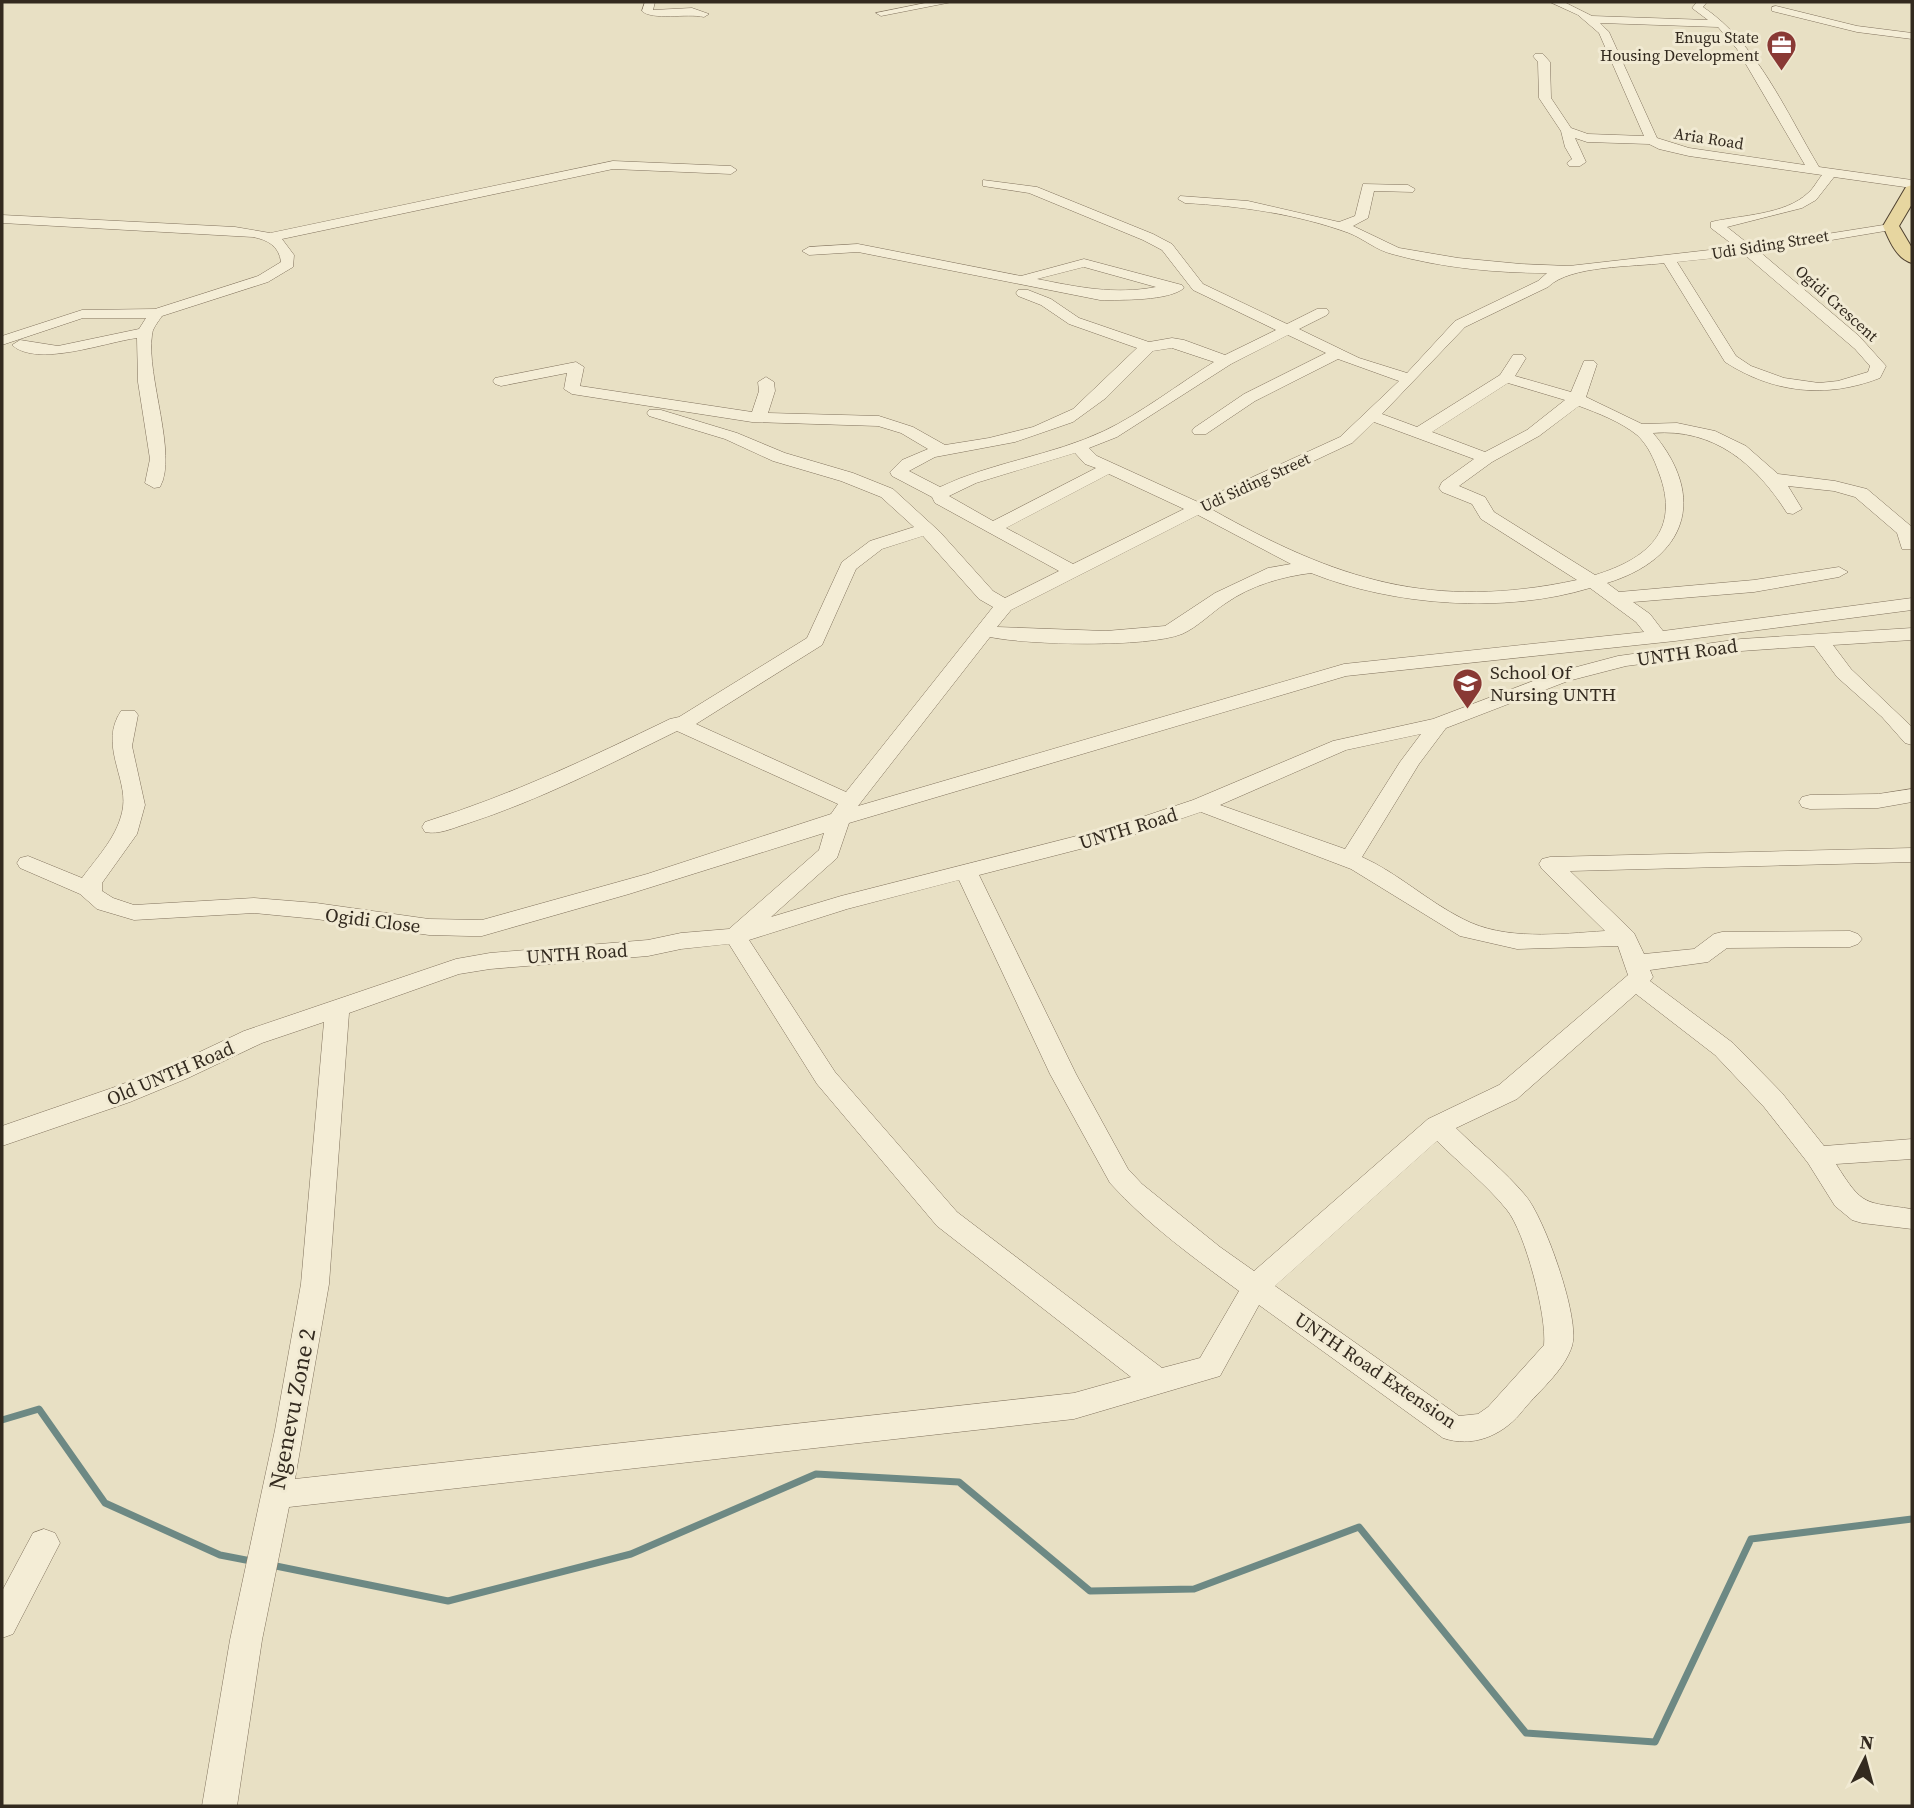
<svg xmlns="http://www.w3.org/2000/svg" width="1914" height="1808" viewBox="0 0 1914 1808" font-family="'Source Serif 4',serif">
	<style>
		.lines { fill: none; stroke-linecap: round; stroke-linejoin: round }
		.stream { stroke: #6d8984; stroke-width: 7 }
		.minor-casing { stroke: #81725d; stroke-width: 1 }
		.major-casing { stroke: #4f4130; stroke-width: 2 }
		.minor { fill: #f4edd6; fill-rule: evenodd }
		.major { fill: #e7d6a0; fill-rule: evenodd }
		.labels { text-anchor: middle; stroke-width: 6; stroke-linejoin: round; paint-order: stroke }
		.far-poi-label { font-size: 16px; fill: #332a1f; stroke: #f1ead3; text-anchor: end }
		.far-street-label { font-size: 16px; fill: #332a1f; stroke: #f1ead3 }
		.street-label { font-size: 19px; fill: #332a1f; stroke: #f1ead3 }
		.poi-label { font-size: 19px; fill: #332a1f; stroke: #f1ead3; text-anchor: start }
		.near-street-label { font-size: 23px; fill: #332a1f; stroke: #f1ead3 }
	</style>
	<rect width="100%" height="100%" fill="#e8e0c4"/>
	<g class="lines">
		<g class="stream">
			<polyline points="2,1420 39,1409 105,1503 220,1555 251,1561"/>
			<polyline points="271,1565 448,1601 631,1554 816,1474 959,1482 1090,1591 1194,1589 1359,1527 1526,1733 1655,1742 1751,1539 1912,1519"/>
		</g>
		<defs>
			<g id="minor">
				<path d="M645 2H655L653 10 692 8 709 14 704 17C687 13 652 21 642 11Z"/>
				<polygon points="930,2 952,2 881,16 876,13"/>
				<path d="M1550 2H1564L1592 16 1708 20 1692 8 1697 2H1707L1703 7C1757 43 1786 112 1819 167L1912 180V188L1834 177 1816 200 1802 208 1727 227 1751 246 1896 223V229L1891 230 1760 252 1859 336 1886 366 1880 378C1826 399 1773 393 1725 362L1664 263C1634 267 1570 265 1548 287L1465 327 1382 414 1417 427 1500 375 1513 355H1523L1526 358 1515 376 1571 392 1584 361H1594L1597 364 1586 397 1642 424 1677 423 1715 431 1746 446 1778 474 1835 481 1867 489 1912 527V549H1902L1897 533 1855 497 1834 491 1788 486 1802 509 1793 514 1787 513C1756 464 1714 428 1653 433 1708 498 1686 559 1607 583L1619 592 1754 580 1839 567 1848 572 1839 577 1754 592 1633 602 1650 614 1663 631 1912 598V610L1675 641 1346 676 849 823 837 858 771 917 841 896 1112 827 1193 800 1333 741 1433 719 1554 673 1618 656 1741 639 1912 628V640L1833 645 1851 669 1912 727V745L1905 743 1882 717 1837 677 1814 646 1741 651 1626 666 1568 681 1446 728 1419 764 1362 857C1398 873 1427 901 1463 919 1505 941 1559 934 1605 931L1542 869 1539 864 1542 859 1550 857 1912 848V862L1570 871 1634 933 1644 954 1694 949 1714 934 1722 932 1850 931 1858 934 1862 939 1858 944 1850 947 1727 948 1708 962 1650 970 1653 977 1650 981 1733 1043 1782 1093 1824 1146 1912 1139V1159L1836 1164C1863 1207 1864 1202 1912 1209V1229L1862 1223 1852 1220 1835 1206 1808 1163 1764 1107 1715 1055 1636 994 1517 1099 1456 1128C1478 1150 1505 1171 1525 1195 1544 1216 1581 1320 1572 1346 1564 1372 1536 1393 1520 1414 1501 1436 1472 1448 1443 1438L1259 1305 1220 1376 1074 1419 289 1507 262 1640 237 1806H202L230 1640 275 1430 301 1284 324 1022 262 1043 188 1078 130 1102 2 1146V1126L112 1088 170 1066 244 1031 456 959 490 953 648 940 681 933 729 929 819 850 824 833 629 894 482 936H469L429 935 316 919 254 913 134 920 97 909 80 894 20 868 17 863 20 858 28 856 82 878C98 856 119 835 123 807 127 777 99 744 121 711H135L138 715 132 746 145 805 137 834 102 883V891L113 898 134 905 254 898 316 903 429 919 482 920 647 874 831 814 838 804 677 731C608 765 540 800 466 824 453 828 439 835 425 832L422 827 425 822C514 794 587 759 670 719L679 717 807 638 842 562 870 541 914 527 881 497 841 481 773 461 725 439 649 416 647 413 649 410H661L737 433 785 453 853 473 893 489 940 532 993 591 1005 598 1059 571 935 503 932 497 892 476 890 472 902 460 928 449 901 433 878 426 752 422 572 394 564 389 567 373 501 386 495 384 493 381 495 378 576 362 584 367 580 386 752 412 759 391 758 382 766 377 774 382 775 391 768 413 879 416 913 427 945 445 989 438 1033 427 1073 409 1137 348 1069 324 1041 305 1018 296 1016 293 1018 290H1028L1051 299 1079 318 1149 342 1172 338 1184 340 1225 355 1276 330 1193 290 1162 250 1143 240 1029 193 983 186V180L1037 187 1153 234 1172 244 1203 284 1287 324 1317 309H1327L1329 312 1327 315 1299 329 1359 358 1407 373 1455 321 1538 281 1547 273C1496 273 1442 268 1392 254 1376 250 1364 239 1349 233 1297 214 1240 206 1185 203L1178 199 1180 196 1248 201 1339 222 1355 216 1363 184 1408 185 1415 189 1413 192 1374 191 1368 218 1353 226 1399 248 1458 258 1521 264 1569 266 1736 247 1711 228V222C1741 215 1785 215 1808 193 1814 188 1817 181 1822 175L1689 156 1659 149 1649 144 1587 142 1575 138 1586 162 1580 166H1569L1567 163 1572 159 1565 147 1561 131 1539 98 1538 62 1533 56 1535 54H1543L1550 62 1551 98 1571 128 1588 134 1644 136 1599 33 1578 15ZM1600 23 1718 27 1737 49 1805 165 1689 148 1657 138 1609 32ZM1745 255 1855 349 1870 366 1868 372 1838 381 1819 383 1784 378 1751 366 1736 356 1677 262ZM1288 335 1326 353 1244 394 1194 428 1192 431 1194 434H1206L1255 401 1338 359 1399 381 1340 437 1198 502 1097 456 1089 448 1117 437 1231 364ZM1172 348 1214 362C1180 383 1140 414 1104 431 1051 456 992 462 940 487L909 471 935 457 1015 442 1073 422 1106 398 1153 351ZM1508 383 1565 400 1527 430 1485 452 1432 432ZM1579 406C1598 413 1621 422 1637 435 1648 445 1654 459 1659 473 1681 531 1647 559 1595 575L1494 512 1485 497 1459 486 1492 462 1539 436ZM1374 422 1474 459 1442 482 1439 488 1442 492 1472 504 1481 519 1577 580C1432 611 1337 580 1211 509L1352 443ZM1075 453 1085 464 1096 468 993 521 949 496 976 483ZM1109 474 1184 509 1073 564 1006 528ZM1198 515 1291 564 1268 568 1215 593 1165 626 1106 631 997 627 1011 610ZM923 536 979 599 993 607 846 792 696 724 822 645 856 569 882 549ZM1311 573C1393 606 1505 614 1590 588L1636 622 1644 632 1344 664 858 806 990 637C1028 645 1147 648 1182 634 1198 627 1212 612 1226 603 1252 585 1281 577 1311 573ZM1421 734 1400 762 1345 849 1220 805 1346 750ZM1201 812 1351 869 1460 936 1517 949 1618 946 1628 975 1499 1085 1428 1119 1254 1271 1220 1247 1142 1184 1128 1169 1076 1074 979 875 1127 837ZM959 880 1050 1074 1110 1183C1147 1224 1194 1258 1239 1291L1200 1358 1162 1368 957 1212 835 1072 749 940 847 909ZM729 944 817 1084 937 1226 1131 1377 1074 1393 295 1479 329 1284 349 1013 459 974 490 969 648 956 681 949ZM1437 1141C1459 1163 1487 1185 1507 1210 1525 1232 1547 1316 1544 1345L1488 1407 1478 1414 1459 1416 1275 1286Z"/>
				<polygon points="1776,6 1857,26 1912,33 1912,39 1857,32 1772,11 1772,7"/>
				<path d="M613 161 731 166 737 170 731 174 613 169 282 239 294 255 293 267 268 282 162 316C158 322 152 329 152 335 146 376 178 455 160 487L154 488 145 483 150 459 138 382 137 338C106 342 37 368 12 345L20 340 58 346 139 329 146 318H83L2 345V336L82 310 155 309 258 276 281 262C279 246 268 240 253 237L2 223V215L235 227 270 233Z"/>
				<path d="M858 244 1021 276 1084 259 1182 285 1184 288C1169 301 1121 300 1100 300L858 252 809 255 802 251 809 247ZM1084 267 1156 287C1114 295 1078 287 1037 279Z"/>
				<polygon points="1912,789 1912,802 1878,808 1810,809 1802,807 1799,802 1802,797 1810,795 1878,794"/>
				<polygon points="44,1529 55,1533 60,1543 13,1634 2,1638 2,1591 33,1533"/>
			</g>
			<path id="major" d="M1912 185V204L1899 226 1912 248V263C1896 259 1889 239 1883 226L1906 187Z"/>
		</defs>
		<use href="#minor" class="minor-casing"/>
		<use href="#major" class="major-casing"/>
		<use href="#minor" class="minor"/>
		<use href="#major" class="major"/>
	</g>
	<defs>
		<symbol id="office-pin" viewBox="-11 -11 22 30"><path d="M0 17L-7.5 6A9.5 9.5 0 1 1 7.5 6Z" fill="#893934" stroke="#f1ead3"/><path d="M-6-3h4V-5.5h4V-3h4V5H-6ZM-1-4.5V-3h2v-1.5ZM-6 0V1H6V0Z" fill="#fff"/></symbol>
		<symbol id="university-pin" viewBox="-11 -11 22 30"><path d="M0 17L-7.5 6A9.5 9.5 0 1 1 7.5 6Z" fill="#893934" stroke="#f1ead3"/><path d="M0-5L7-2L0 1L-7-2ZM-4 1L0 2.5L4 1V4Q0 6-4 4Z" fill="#fff"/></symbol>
	</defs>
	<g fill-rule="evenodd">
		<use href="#office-pin" x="1764" y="28" width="35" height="47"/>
		<use href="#university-pin" x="1450" y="666" width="35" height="47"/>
	</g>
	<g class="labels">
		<g class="far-poi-label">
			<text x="1759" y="43">Enugu State<tspan x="1759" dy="18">Housing Development</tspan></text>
		</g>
		<g class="far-street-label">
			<text transform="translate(1709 138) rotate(9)" y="6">Aria Road</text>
			<text transform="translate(1770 244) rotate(-9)" y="6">Udi Siding Street</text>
			<text transform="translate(1837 303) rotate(42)" y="6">Ogidi Crescent</text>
			<text transform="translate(1255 482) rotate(-25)" y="6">Udi Siding Street</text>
		</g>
		<g class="street-label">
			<text transform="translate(1687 652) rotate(-8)" y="7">UNTH Road</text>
			<text transform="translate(1128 828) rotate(-17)" y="7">UNTH Road</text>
			<text transform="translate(373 920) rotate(7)" y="7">Ogidi Close</text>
			<text transform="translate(577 953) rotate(-4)" y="7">UNTH Road</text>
			<text transform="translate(170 1073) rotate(-23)" y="7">Old UNTH Road</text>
			<text transform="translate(1376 1370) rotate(34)" y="7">UNTH Road Extension</text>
		</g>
		<g class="poi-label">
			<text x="1490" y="679">School Of<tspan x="1490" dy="22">Nursing UNTH</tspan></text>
		</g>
		<g class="near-street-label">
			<text transform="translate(292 1409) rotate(-79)" y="8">Ngenevu Zone 2</text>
		</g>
	</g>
	<rect width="1914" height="1808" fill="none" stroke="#332a1f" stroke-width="7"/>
	<g transform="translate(1865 1759) rotate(6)" stroke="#f1ead3" stroke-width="5" paint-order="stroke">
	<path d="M0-5L12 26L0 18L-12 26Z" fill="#332a1f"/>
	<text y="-10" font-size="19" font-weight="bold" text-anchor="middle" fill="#332a1f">N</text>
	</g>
</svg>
